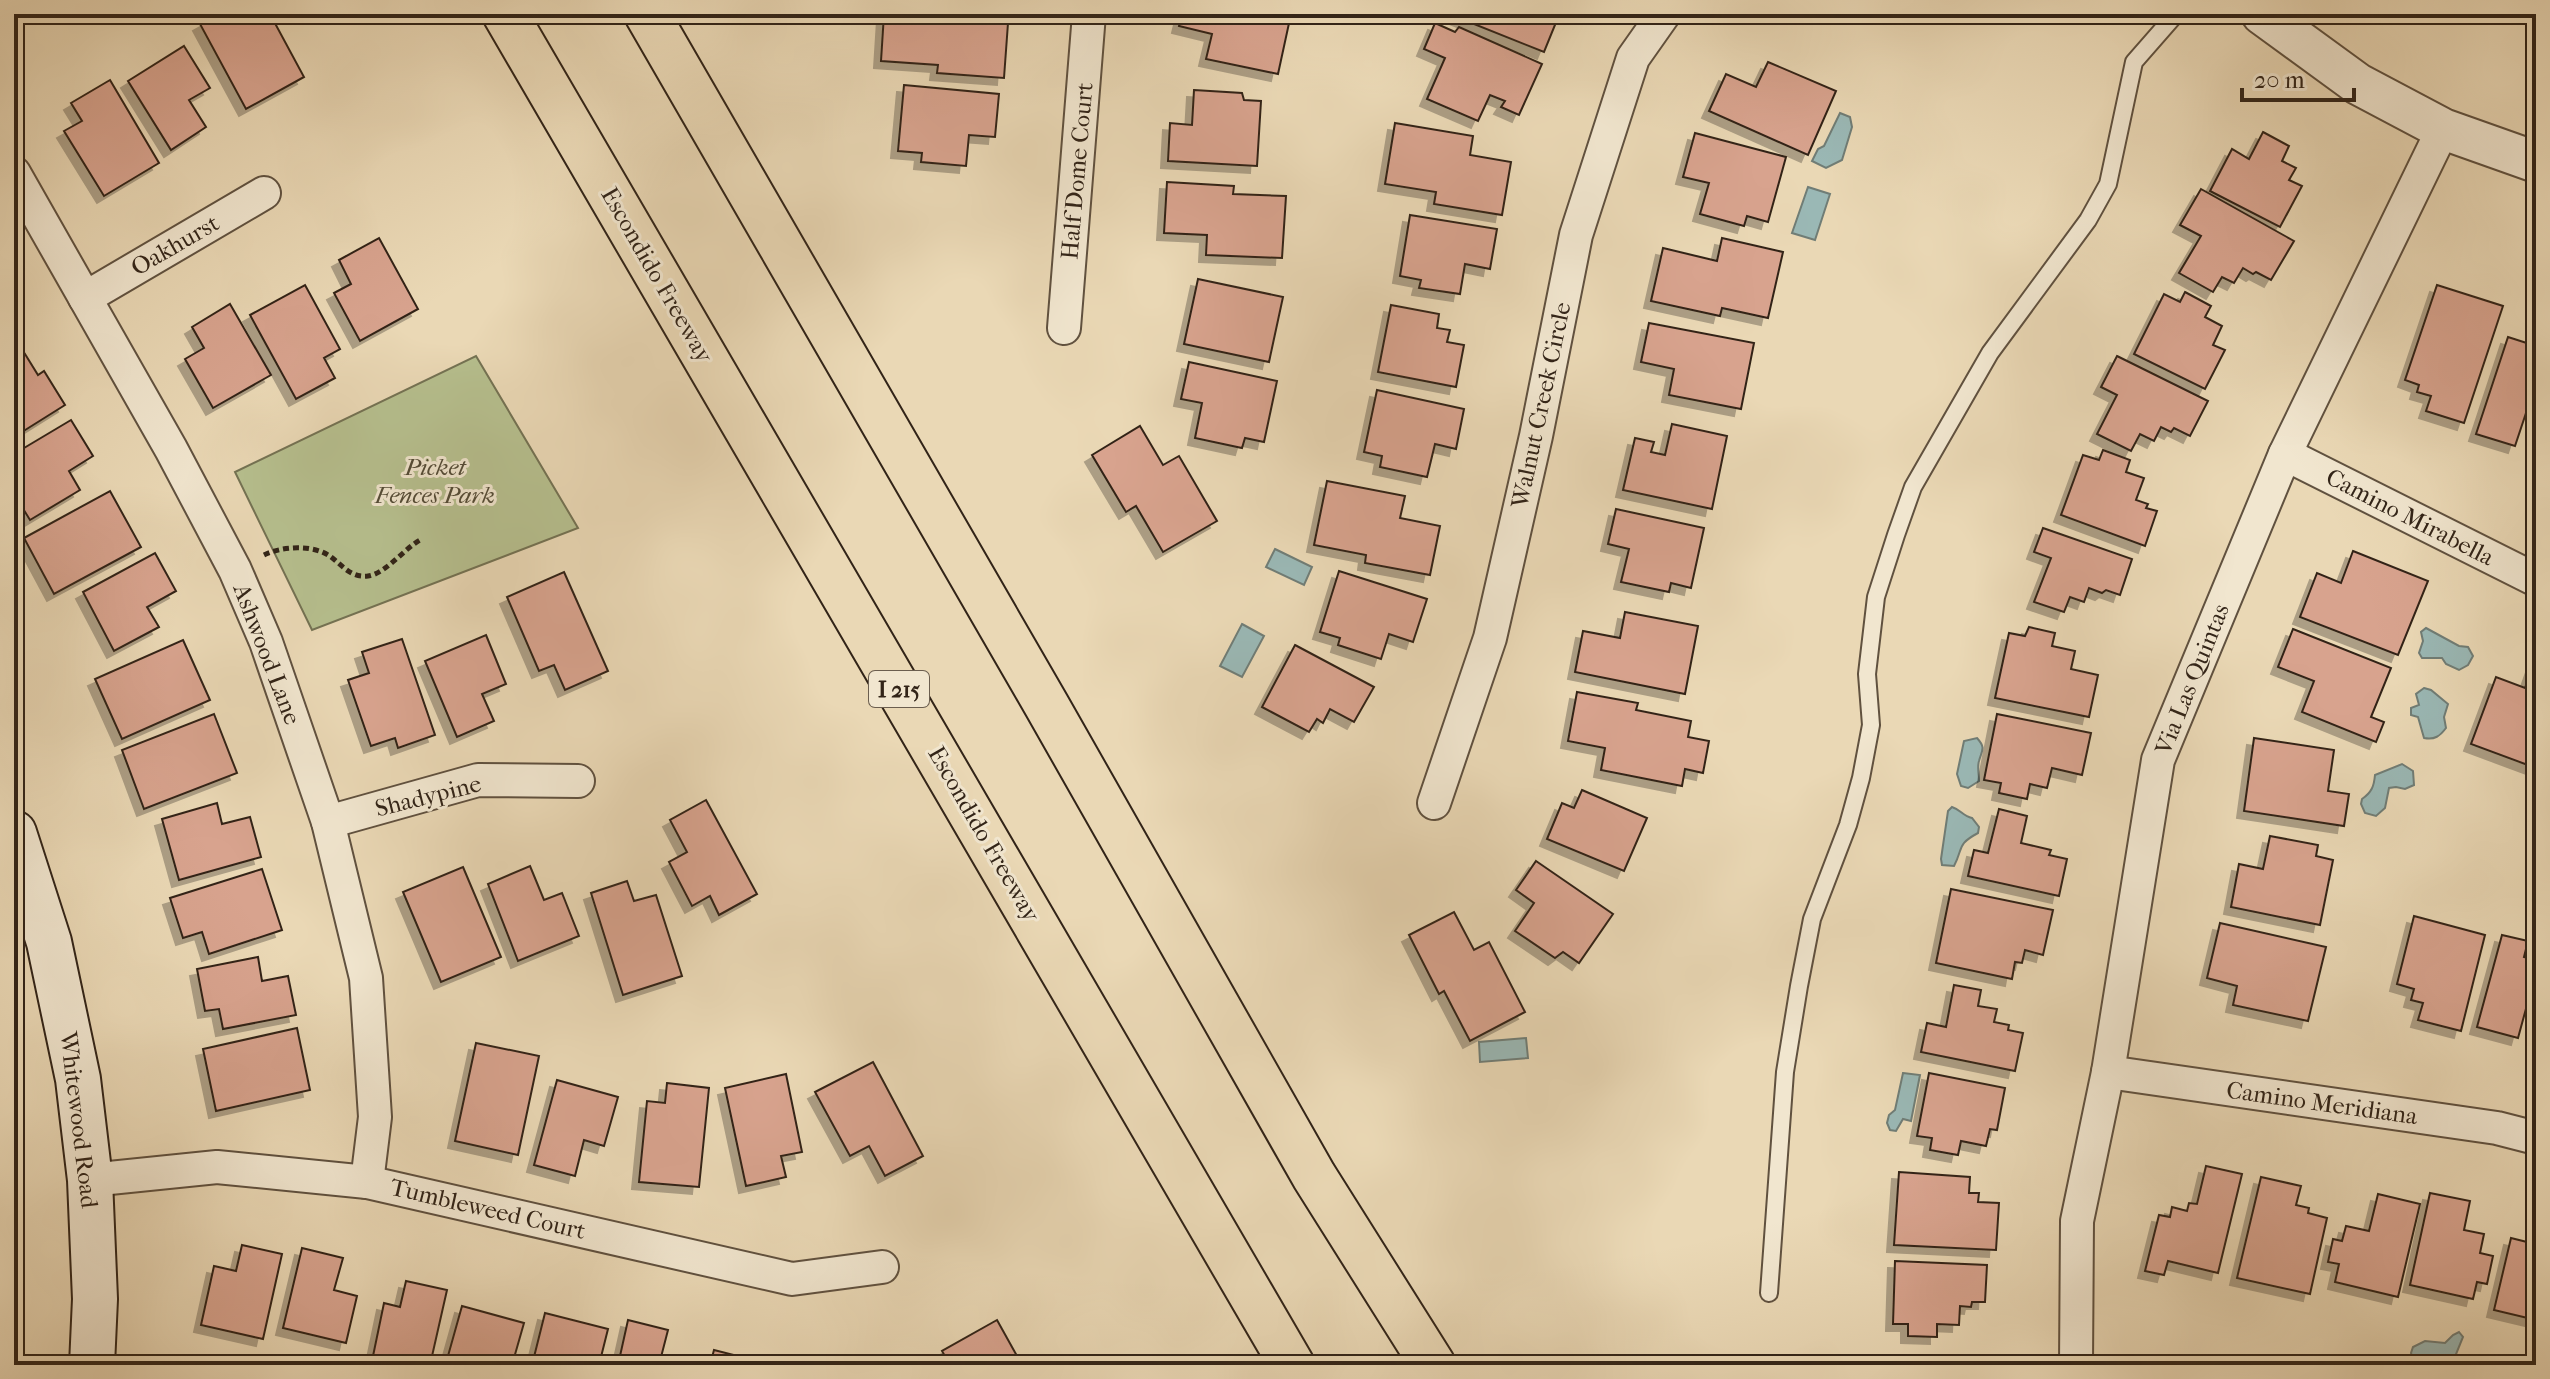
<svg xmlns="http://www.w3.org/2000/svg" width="2550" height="1379" viewBox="0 0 2550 1379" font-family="'IM FELL French Canon',serif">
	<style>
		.green { fill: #b6bf8e; stroke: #747253; stroke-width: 2 }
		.water { fill: #9ab8b5; stroke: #707d76; stroke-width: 2 }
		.building { fill: #d8a38e; stroke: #322418; stroke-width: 2; filter: url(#shadow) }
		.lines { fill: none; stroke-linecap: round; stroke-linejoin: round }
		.service-casing { stroke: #60513f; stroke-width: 20 }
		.minor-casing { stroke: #60513f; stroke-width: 36 }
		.tertiary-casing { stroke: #60513f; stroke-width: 44 }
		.secondary-casing { stroke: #322418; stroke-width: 48 }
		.motorway-casing { stroke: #322418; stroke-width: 48 }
		.path { stroke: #322418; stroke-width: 5; stroke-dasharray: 6 4; stroke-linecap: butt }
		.service { stroke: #f1e6cf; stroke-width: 16 }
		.minor { stroke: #f1e6cf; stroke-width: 32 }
		.tertiary { stroke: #f1e6cf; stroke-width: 40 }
		.secondary { stroke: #f1e6cf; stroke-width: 44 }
		.motorway { stroke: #ead8b5; stroke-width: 44 }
		.labels { text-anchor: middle; stroke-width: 6; stroke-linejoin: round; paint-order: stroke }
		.shield { fill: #f1e6cf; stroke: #6b5e4f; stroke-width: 2 }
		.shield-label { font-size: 22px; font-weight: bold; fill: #322418 }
		.street-label { font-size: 24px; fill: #322418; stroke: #f1e6cf }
		.park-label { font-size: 24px; font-style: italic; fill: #534b36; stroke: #f1e6cf }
	</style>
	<defs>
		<filter id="shadow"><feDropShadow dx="-7" dy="7" stdDeviation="0" flood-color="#0004"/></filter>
	</defs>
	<rect width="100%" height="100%" fill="#ead8b5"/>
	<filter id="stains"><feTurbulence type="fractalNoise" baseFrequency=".0025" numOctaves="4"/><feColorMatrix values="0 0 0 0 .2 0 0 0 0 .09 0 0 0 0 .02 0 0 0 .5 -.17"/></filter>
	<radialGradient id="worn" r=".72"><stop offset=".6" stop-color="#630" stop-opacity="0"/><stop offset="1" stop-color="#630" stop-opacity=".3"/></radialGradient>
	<polygon class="green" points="476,356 578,528 312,630 235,472"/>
	<g class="water">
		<polygon points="1840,113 1850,117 1852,127 1842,160 1826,168 1812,161 1818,149 1824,146"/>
		<polygon points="1808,187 1830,194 1815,240 1792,233"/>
		<polygon points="1275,549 1312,567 1304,585 1266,567"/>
		<polygon points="1242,624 1264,636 1242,677 1220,666"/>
		<polygon points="2426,628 2459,646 2468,647 2473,656 2468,665 2459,670 2446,664 2442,658 2422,658 2419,653 2423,641 2421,632"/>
		<path d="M2424 688 2431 690 2448 704 2444 717 2446 728C2440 736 2435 740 2424 738L2418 717 2411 715V708L2419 705 2416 694Z"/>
		<path d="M1977 738C1986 748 1982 750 1979 761 1977 767 1979 774 1979 781L1968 788 1961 786 1957 774 1964 741Z"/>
		<path d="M2402 764 2413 771 2414 785 2405 789 2396 787 2389 788 2385 808 2376 816 2365 813 2361 804 2362 799C2372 792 2374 786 2375 775Z"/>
		<path d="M1952 807C1961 810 1963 816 1972 818L1979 827 1978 833C1956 845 1964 847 1954 866L1942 865 1941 859 1948 811Z"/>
		<polygon points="1526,1038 1528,1058 1480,1062 1479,1042"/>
		<polygon points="1903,1073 1920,1075 1911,1121 1903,1119 1896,1131 1890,1130 1887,1123 1889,1115 1895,1110"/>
		<polygon points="2459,1332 2463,1337 2452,1364 2458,1365 2415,1365 2411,1353 2413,1347 2425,1341 2445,1343 2453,1335"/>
	</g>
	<g class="building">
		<polygon points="218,14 270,14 304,77 246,109 200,24"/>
		<polygon points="884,14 965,14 964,19 1008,23 1004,78 937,73 938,65 881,61"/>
		<polygon points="1182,14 1291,14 1278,74 1206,59 1212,34 1179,26"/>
		<polygon points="1449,14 1556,14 1559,15 1544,52"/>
		<polygon points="1435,23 1455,32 1459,27 1542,64 1519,115 1501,107 1505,101 1490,95 1478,121 1427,99 1445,58 1424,49"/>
		<polygon points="184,46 210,88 189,100 206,127 171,150 128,81"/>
		<polygon points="1768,62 1836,91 1808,155 1709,111 1726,74 1756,87"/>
		<polygon points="110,80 159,163 104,196 64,131 82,121 71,103"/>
		<polygon points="904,85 999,94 995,137 969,135 966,166 921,162 922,153 898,151"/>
		<polygon points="1194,90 1242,93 1244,100 1261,101 1257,166 1168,161 1170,123 1192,125"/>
		<polygon points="1395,123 1473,136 1470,155 1511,162 1502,215 1434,204 1436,192 1385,184"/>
		<polygon points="2263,132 2289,146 2282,161 2296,168 2289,180 2302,186 2280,227 2210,191 2232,149 2249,159"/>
		<polygon points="1695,133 1786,157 1768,222 1747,216 1744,226 1700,214 1709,183 1683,177"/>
		<polygon points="1167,182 1234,186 1233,194 1286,196 1282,258 1206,255 1207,235 1164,233"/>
		<polygon points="2201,189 2294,241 2271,280 2256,272 2253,274 2243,268 2234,283 2222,277 2213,292 2179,273 2201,236 2180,225"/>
		<polygon points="1410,215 1497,229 1490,269 1465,264 1460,294 1419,288 1421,280 1400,276"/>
		<polygon points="379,238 418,309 360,341 334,293 351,284 339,260"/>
		<polygon points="1722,238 1783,252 1768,318 1722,308 1720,316 1651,301 1663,248 1717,261"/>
		<polygon points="1198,279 1283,297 1269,362 1184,344"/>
		<polygon points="305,285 340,349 324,358 335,378 296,399 250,315"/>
		<polygon points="2437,285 2503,306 2464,423 2426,411 2431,396 2417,392 2419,385 2405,380"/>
		<polygon points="2185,292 2211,306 2205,317 2222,326 2213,345 2225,350 2205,389 2134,354 2164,294 2180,302"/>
		<polygon points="230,304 271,375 213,408 185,359 204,348 192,327"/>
		<polygon points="1391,305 1439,314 1437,328 1450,330 1447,342 1464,345 1456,387 1378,372"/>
		<polygon points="1649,323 1754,343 1741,409 1669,395 1674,369 1641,362"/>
		<polygon points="2508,337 2536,346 2536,413 2527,410 2515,446 2476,434"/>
		<polygon points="25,354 38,375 44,371 65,405 14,437 14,361"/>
		<polygon points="2117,356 2208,401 2190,436 2174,428 2171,432 2161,427 2154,441 2140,434 2131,451 2097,434 2117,395 2101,387"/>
		<polygon points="1189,362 1277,381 1264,442 1245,438 1242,448 1195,438 1202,403 1181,399"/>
		<polygon points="1377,390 1464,409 1456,449 1435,444 1427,477 1380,467 1382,456 1364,452"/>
		<polygon points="71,420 93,456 69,471 80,490 30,520 14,494 14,454"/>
		<polygon points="1672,424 1727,436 1712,509 1623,490 1635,438 1654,442 1651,452 1665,455"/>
		<polygon points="1140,426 1163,465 1179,456 1217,521 1163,552 1136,506 1126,512 1092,455"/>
		<polygon points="2103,450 2130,460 2126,472 2144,478 2136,500 2148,504 2146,508 2157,511 2145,546 2061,515 2083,455 2099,460"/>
		<polygon points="1327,481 1405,496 1400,518 1440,526 1430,575 1365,563 1366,555 1314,545"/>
		<polygon points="110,491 141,547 54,594 24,538"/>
		<polygon points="1616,509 1704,528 1691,588 1671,583 1669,592 1621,582 1629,549 1608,544"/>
		<polygon points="2043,528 2132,559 2120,595 2106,590 2102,593 2089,588 2084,602 2070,597 2064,612 2034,602 2051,558 2034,552"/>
		<polygon points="2353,551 2428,581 2398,655 2300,617 2317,573 2341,583"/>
		<polygon points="155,553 176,591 147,607 159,627 114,651 83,592"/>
		<polygon points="1339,571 1427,599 1413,642 1389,634 1381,659 1338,645 1340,638 1320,632"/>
		<polygon points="564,572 608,671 565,690 554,665 539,671 507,597"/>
		<polygon points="1625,612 1698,626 1685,694 1575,672 1583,631 1620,638"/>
		<polygon points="2029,627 2055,633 2052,646 2075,651 2071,669 2098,675 2089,717 1995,698 2009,633 2025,636"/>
		<polygon points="2293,629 2391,668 2371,717 2384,722 2376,742 2302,712 2314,681 2278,667"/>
		<polygon points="486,635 506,684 482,694 494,721 457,737 425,661"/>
		<polygon points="402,639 435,735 398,748 395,738 371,746 348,680 369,673 362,652"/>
		<polygon points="183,640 210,700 122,739 95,679"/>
		<polygon points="1295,645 1374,687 1354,722 1330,709 1323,723 1317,719 1309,732 1262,707"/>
		<polygon points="2536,657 2536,768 2471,744 2496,677 2525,688"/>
		<polygon points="1577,692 1638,703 1636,710 1691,721 1688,737 1709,741 1703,773 1685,769 1682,786 1601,770 1605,748 1568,741"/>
		<polygon points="214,714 237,773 144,809 122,750"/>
		<polygon points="1997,714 2091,733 2082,775 2052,768 2047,788 2030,784 2027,799 1999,793 2001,783 1984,780"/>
		<polygon points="2254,738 2334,750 2328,791 2349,794 2344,826 2244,811"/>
		<polygon points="1582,790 1647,818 1624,871 1547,839 1562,803 1574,808"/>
		<polygon points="706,800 757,894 719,915 710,896 692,906 669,862 687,852 670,820"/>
		<polygon points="217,803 222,824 250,817 261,857 179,880 162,819"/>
		<polygon points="1999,809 2027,816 2021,843 2051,850 2049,855 2067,859 2059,896 1968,876 1974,850 1988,853"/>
		<polygon points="2270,836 2318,845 2316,856 2333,860 2320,925 2231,907 2239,864 2263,869"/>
		<polygon points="1536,861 1613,914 1579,963 1563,952 1555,958 1515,931 1534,903 1516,890"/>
		<polygon points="530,866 544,900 562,893 579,936 518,961 488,884"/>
		<polygon points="463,867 501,957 441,982 403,892"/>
		<polygon points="262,869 282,930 209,954 202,932 183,938 170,898"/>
		<polygon points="627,881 634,901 656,895 682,976 623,995 591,893"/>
		<polygon points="1951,889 2053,910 2043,955 2025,950 2022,963 2015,962 2012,979 1936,963"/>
		<polygon points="1454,912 1474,950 1489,942 1525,1012 1470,1041 1444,991 1439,994 1409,935"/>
		<polygon points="2414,916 2485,935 2461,1031 2418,1020 2423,1003 2411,1000 2414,989 2397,984"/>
		<polygon points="2220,923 2326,947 2308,1021 2233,1005 2237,986 2207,978"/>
		<polygon points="2502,935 2528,941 2524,957 2536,960 2536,996 2530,994 2518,1038 2477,1027"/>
		<polygon points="258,957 262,981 288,976 296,1015 223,1029 219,1009 205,1011 197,969"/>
		<polygon points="1954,985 1981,990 1978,1006 1997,1009 1994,1022 2009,1025 2008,1030 2023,1033 2015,1071 1921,1052 1927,1023 1946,1027"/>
		<polygon points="297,1028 310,1090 216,1111 203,1049"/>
		<polygon points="476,1043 539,1056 518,1155 455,1141"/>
		<polygon points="873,1062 923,1156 885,1176 869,1146 850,1156 815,1092"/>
		<polygon points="1929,1073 2005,1088 1997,1130 1990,1129 1986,1146 1961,1141 1958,1155 1930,1150 1932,1138 1917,1136"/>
		<polygon points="786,1074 802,1152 781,1156 786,1177 746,1186 725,1088"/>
		<polygon points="557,1080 618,1097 604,1146 584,1140 575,1176 534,1165"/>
		<polygon points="667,1083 709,1088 699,1187 639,1182 647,1101 665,1103"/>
		<polygon points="2206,1166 2242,1174 2218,1273 2168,1261 2164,1275 2145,1271 2159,1215 2170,1217 2172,1207 2187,1211 2189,1203 2197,1204"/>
		<polygon points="1899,1172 1970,1177 1969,1193 1979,1193 1978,1202 1999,1203 1996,1250 1894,1245"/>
		<polygon points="2261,1177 2301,1186 2296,1205 2309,1208 2308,1213 2327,1218 2310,1294 2237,1278"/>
		<polygon points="2430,1193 2470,1201 2464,1230 2484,1234 2480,1253 2493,1256 2487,1284 2477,1282 2473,1299 2410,1285"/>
		<polygon points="2378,1194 2420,1204 2398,1297 2335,1282 2339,1264 2328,1262 2333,1239 2342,1241 2346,1226 2369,1231"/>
		<polygon points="2511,1238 2535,1244 2536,1240 2536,1320 2494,1310"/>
		<polygon points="242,1245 282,1254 263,1339 201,1325 214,1266 236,1271"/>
		<polygon points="302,1248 343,1258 334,1290 357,1296 346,1343 283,1328"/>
		<polygon points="1895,1261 1987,1265 1985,1302 1972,1302 1971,1307 1960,1306 1959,1325 1937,1324 1937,1337 1908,1336 1908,1324 1893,1324"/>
		<polygon points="406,1281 447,1290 430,1365 416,1365 373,1356 384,1303 400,1307"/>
		<polygon points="462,1306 524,1323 512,1365 454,1365 446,1363"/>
		<polygon points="545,1313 608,1329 599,1365 532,1365"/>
		<polygon points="628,1320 668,1330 660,1361 675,1365 618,1365"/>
		<polygon points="997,1320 1022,1365 950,1365 942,1351"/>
		<polygon points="714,1350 773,1365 710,1365"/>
		<polygon points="1947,1357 1948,1365 1919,1365 1919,1358"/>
	</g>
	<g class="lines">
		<defs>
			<polyline id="service" points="1769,1293 1785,1072 1799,986 1812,919 1848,825 1861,778 1871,725 1867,674 1876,597 1896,535 1913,487 1990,353 2088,220 2108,184 2134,62 2176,14"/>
			<g id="minor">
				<polyline points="14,173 171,449 235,570 266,642 328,822 366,978 375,1117 367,1182"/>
				<polyline points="85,298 264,193"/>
				<polyline points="1064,328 1089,14"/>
				<polyline points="2285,454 2536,580"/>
				<polyline points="1434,803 1490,638 1536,436 1576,235 1633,58 1664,14"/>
				<polyline points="328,822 478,780 578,781"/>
				<polyline points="2108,1072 2497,1128 2536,1138"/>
				<polyline points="90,1180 217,1167 367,1182 792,1279 882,1267"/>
				<polyline points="2076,1365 2077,1221 2108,1072 2158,760 2285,454 2443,129"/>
			</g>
			<polyline id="tertiary" points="2262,14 2358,84 2443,129 2536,162"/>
			<polyline id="secondary" points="14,833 49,942 78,1079 90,1180 95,1299 92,1365"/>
			<g id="motorway">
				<polyline points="505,14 1292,1365"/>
				<polyline points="647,14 1047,706 1314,1176 1433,1365"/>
			</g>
		</defs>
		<use href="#service" class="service-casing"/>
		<use href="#minor" class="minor-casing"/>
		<use href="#tertiary" class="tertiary-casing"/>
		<use href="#secondary" class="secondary-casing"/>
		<use href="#motorway" class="motorway-casing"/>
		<path class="path" d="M264 555C282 546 314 544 331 557 343 566 351 578 368 576 385 574 404 549 420 540"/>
		<use href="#service" class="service"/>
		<use href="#minor" class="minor"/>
		<use href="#tertiary" class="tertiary"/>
		<use href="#secondary" class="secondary"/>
		<use href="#motorway" class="motorway"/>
	</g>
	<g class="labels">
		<rect class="shield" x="869" y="671" width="60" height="36" rx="6"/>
		<g class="shield-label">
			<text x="899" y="697">I 215</text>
		</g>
		<g class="street-label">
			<text transform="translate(1077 171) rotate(-85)" y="8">Half Dome Court</text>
			<text transform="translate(175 245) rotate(-30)" y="8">Oakhurst</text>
			<text transform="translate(657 275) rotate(60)" y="8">Escondido Freeway</text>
			<text transform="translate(1541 405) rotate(-78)" y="8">Walnut Creek Circle</text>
			<text transform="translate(2410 517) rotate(27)" y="8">Camino Mirabella</text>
			<text transform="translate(267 654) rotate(69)" y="8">Ashwood Lane</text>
			<text transform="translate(2192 679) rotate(-68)" y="8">Via Las Quintas</text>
			<text transform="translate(428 796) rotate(-14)" y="8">Shadypine</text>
			<text transform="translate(984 834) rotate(60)" y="8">Escondido Freeway</text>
			<text transform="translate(2322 1103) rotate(8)" y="8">Camino Meridiana</text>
			<text transform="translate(79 1120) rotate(83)" y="8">Whitewood Road</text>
			<text transform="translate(488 1209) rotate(13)" y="8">Tumbleweed Court</text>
		</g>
		<g class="park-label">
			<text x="435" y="475">Picket<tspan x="435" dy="28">Fences Park</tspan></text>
		</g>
	</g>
	<rect width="2550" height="1379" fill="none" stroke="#ead8b5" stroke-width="48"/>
	<rect x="16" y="16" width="2518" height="1347" fill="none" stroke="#322418" stroke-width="4"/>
	<rect x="24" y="24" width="2502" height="1331" fill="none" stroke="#322418" stroke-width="2"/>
	<path d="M2242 88v12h112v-12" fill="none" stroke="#322418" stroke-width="4"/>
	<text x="2254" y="88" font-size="24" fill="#322418" stroke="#f1e6cf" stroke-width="6" paint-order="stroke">20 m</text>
	<rect width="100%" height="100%" filter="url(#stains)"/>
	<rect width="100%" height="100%" fill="url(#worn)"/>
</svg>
